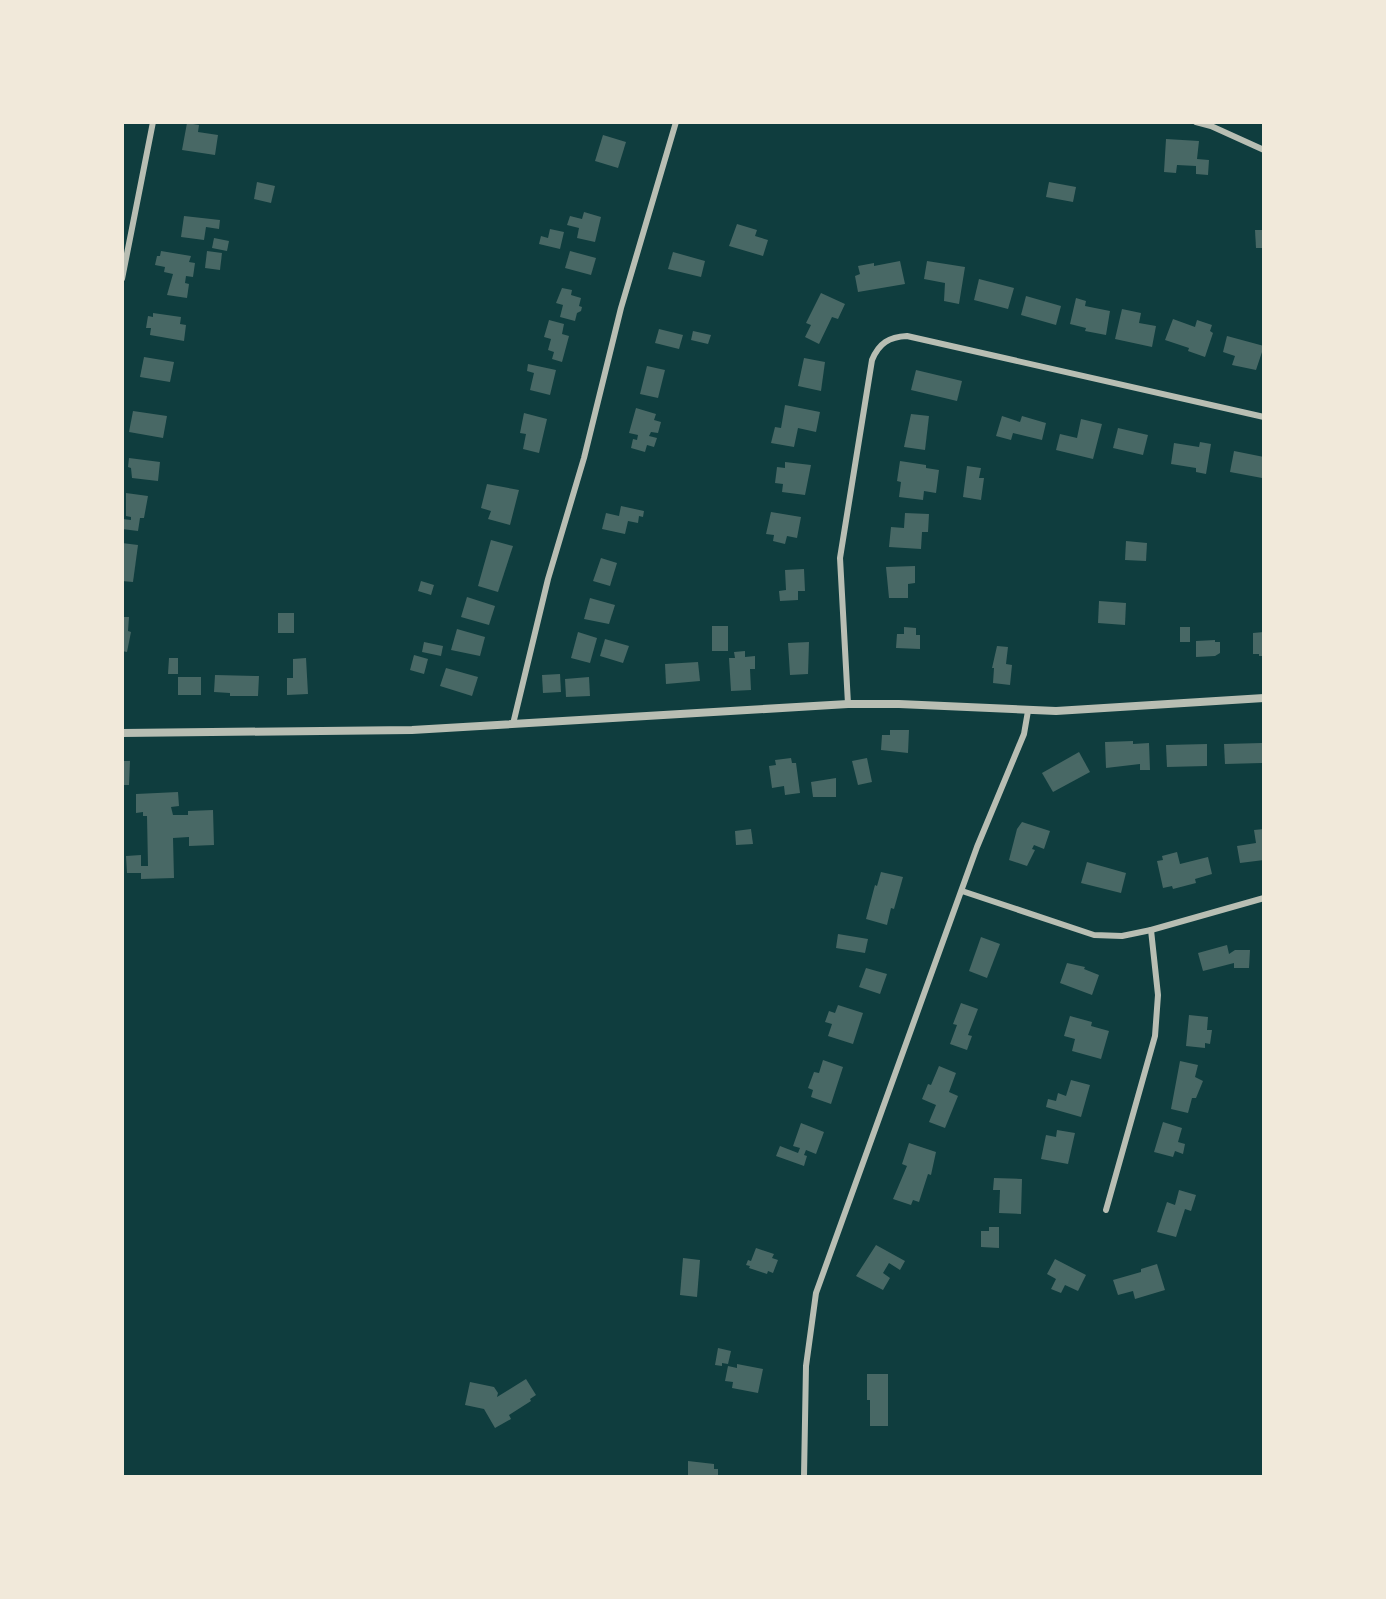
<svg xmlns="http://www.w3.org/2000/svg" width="1386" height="1599" viewBox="0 0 1386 1599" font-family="'Work Sans',sans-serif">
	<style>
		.building { fill: #486865 }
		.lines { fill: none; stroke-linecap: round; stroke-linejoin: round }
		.minor { stroke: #b8beb3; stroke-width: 6 }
		.tertiary { stroke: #b8beb3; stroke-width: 8 }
	</style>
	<rect width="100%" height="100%" fill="#0f3d3e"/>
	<g class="building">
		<polygon points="187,123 199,125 198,132 218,135 215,155 182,150"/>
		<polygon points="603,135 626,142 618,168 595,161"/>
		<polygon points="1166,139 1199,141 1197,159 1209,160 1208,175 1196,174 1196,166 1177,165 1176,173 1164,172"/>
		<polygon points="257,182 275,186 271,203 254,199"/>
		<polygon points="1049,182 1076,187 1073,202 1046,197"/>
		<polygon points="584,212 601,217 595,242 577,238 579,228 567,225 570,216 582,219"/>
		<polygon points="184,216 220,220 219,229 206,227 204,240 181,237"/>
		<polygon points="737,224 757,230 755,236 768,240 763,256 729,246"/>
		<polygon points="550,229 564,232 560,249 539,244 541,236 548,238"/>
		<polygon points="1255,230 1264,230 1264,248 1256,248"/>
		<polygon points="214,238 229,241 227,251 212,248"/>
		<polygon points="161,251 191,256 189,262 195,263 193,277 186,276 185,283 189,284 187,298 167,295 173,274 164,272 165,267 155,265 157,256 160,256"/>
		<polygon points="207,251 222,253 220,270 205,268"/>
		<polygon points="570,251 596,258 591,275 565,268"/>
		<polygon points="673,252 705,261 701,277 668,269"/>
		<polygon points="900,261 905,284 858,292 855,276 860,274 858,266 874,263 874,266"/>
		<polygon points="927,261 965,267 959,304 944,301 945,283 924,279"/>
		<polygon points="979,279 1014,288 1008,309 974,300"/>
		<polygon points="562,288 572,290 571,295 581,298 579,306 582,307 581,311 577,313 575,321 560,317 563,305 556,303"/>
		<polygon points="821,293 845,304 838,319 832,317 819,344 805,337 811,325 806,323"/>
		<polygon points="1026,296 1061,306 1056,325 1021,315"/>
		<polygon points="1076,298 1086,301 1085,306 1110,311 1106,335 1085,331 1086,328 1070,324"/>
		<polygon points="1122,309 1141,313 1139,323 1156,326 1152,347 1115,339"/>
		<polygon points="153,313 181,317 180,324 186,325 184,341 150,335 151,328 146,328 148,316 153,317"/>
		<polygon points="1173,319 1195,327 1197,320 1212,325 1210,331 1213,333 1205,357 1188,351 1189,348 1165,340"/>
		<polygon points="549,320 564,324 562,334 569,336 562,362 552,359 554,352 548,350 551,339 544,337"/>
		<polygon points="659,329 683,335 679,349 655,343"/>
		<polygon points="693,331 711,335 708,344 691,340"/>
		<polygon points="1227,336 1264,346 1256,370 1232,365 1235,356 1223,352"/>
		<polygon points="144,357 174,362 170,382 140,377"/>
		<polygon points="804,358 825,362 821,391 798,386"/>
		<polygon points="528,364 556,370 550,395 530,390 534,373 527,371"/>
		<polygon points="647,366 665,370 658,398 640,394"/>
		<polygon points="916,370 962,381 957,401 911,390"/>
		<polygon points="785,405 820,412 816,432 798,428 794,447 771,443 775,427 781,428"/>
		<polygon points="636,408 656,414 654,420 661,422 658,433 651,432 649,436 657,438 654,447 647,445 645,452 631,448 633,439 637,440 638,435 629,433"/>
		<polygon points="133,411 167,416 163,438 129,432"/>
		<polygon points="524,413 547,419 539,453 523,449 526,434 520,433"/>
		<polygon points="911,414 929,416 925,450 904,447"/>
		<polygon points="1002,416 1020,422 1022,416 1046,423 1042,440 1013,433 1011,440 996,436"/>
		<polygon points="1081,419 1102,424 1093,459 1056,450 1060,434 1077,438"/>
		<polygon points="1118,428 1148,435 1143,455 1113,448"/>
		<polygon points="1200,442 1211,444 1206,474 1196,472 1196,468 1171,464 1174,443 1199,447"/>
		<polygon points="1234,451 1264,457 1262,478 1230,472"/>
		<polygon points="129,458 160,462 158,481 132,478 131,468 128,467"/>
		<polygon points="900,461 926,465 926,468 939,470 936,493 924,491 923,500 899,497 901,482 897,481"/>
		<polygon points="785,462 811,465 805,495 782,492 783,484 775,483 777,467 785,468"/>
		<polygon points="967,466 981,468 979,478 984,478 981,500 963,497"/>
		<polygon points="487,484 519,490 510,525 488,519 491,511 481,508"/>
		<polygon points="126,493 148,496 144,518 140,518 138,531 122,529 123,519 131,520 131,517 126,516"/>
		<polygon points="621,506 644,511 643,517 639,516 638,523 628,521 625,534 602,529 606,513 619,516"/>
		<polygon points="771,512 801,517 797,538 787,536 785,544 773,541 774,535 766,534"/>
		<polygon points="905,513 929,514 928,532 922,532 921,549 889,547 891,527 904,528"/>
		<polygon points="491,540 513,546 498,592 478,586"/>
		<polygon points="1126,541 1147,543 1146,561 1125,560"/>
		<polygon points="122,543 138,545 133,582 122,581"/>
		<polygon points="601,558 617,563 610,586 593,581"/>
		<polygon points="915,566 915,583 908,584 908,598 889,598 886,567"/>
		<polygon points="804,569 805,591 798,591 798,600 780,601 779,591 786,590 785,570"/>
		<polygon points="421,581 434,585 431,595 418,591"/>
		<polygon points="467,597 495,606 489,625 461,617"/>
		<polygon points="590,598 615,605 609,624 584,619"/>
		<polygon points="1099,601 1126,603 1125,625 1098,623"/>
		<rect x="278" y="613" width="16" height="20"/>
		<polygon points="122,617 129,617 128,631 131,632 127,652 122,651"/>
		<rect x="712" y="626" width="16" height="25"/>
		<polygon points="904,627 916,628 916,635 920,635 920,649 896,648 897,634 904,634"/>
		<rect x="1180" y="627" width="10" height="15"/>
		<polygon points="457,629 485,637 480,656 451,650"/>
		<polygon points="578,632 597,638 590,663 571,658"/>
		<polygon points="1264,632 1264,656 1259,656 1259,654 1253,654 1253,633"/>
		<polygon points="605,639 629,646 623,663 600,656"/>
		<polygon points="1215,640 1215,642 1220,642 1220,653 1215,656 1196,657 1196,641"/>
		<polygon points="424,642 443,646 441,656 422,652"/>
		<polygon points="809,642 808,674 790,675 788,643"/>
		<polygon points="997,646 1008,647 1006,664 1012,665 1010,685 993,683 994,668 992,668"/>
		<polygon points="745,651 745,657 755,656 755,669 750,669 751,690 731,691 729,658 735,658 734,652"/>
		<polygon points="414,655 428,659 424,674 410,670"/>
		<polygon points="169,658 178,658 178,674 168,674"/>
		<polygon points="306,658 308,694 287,695 287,678 293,678 293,659"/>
		<polygon points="698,662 700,681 666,684 665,664"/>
		<polygon points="446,668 478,677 472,696 440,686"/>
		<polygon points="560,674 561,692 543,693 542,675"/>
		<polygon points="215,675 259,676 258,696 230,696 230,693 214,692"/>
		<rect x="178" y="677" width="23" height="18"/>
		<polygon points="589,677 590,696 566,697 565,679"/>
		<polygon points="890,730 909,730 908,753 881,750 882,735 890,735"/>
		<polygon points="1133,741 1133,744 1149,743 1150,770 1140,770 1140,764 1106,768 1105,742"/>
		<polygon points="1262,743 1262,763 1225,764 1224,744"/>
		<polygon points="1207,744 1207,766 1167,767 1166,745"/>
		<polygon points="1079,752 1090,772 1053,792 1042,773"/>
		<polygon points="791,758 792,763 796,763 800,793 785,795 784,786 772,788 769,766 776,765 775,760"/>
		<polygon points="867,758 872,782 858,785 852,761"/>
		<polygon points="122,761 130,761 129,785 122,785"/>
		<polygon points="836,778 836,797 813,797 811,782"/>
		<polygon points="178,792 179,806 171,807 173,815 188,815 188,811 213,810 214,845 189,846 189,837 173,838 174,878 141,879 141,873 127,873 126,856 141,855 141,866 148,866 147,816 143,816 143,812 136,813 136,794"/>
		<polygon points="1022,822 1050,831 1044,849 1034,845 1032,849 1035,850 1027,866 1009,860 1017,829"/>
		<polygon points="751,829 753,844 736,845 735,831"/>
		<polygon points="1264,829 1264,860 1240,863 1237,846 1256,843 1254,830"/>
		<polygon points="1177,852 1180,864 1208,857 1212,874 1195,879 1196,883 1173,889 1172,886 1163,888 1157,861 1163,860 1162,856"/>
		<polygon points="1087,862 1126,873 1121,893 1081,883"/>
		<polygon points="881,872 903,877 894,909 891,908 887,925 866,919 875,885 877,886"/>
		<polygon points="838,934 868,939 865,953 836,948"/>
		<polygon points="981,937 1000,944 987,978 969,971"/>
		<polygon points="1227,945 1229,954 1235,950 1250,950 1249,968 1234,968 1234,963 1203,971 1198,953"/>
		<polygon points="1067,963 1085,967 1084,969 1099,975 1092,995 1060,983"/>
		<polygon points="866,968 887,974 880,994 859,987"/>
		<polygon points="961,1003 978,1009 968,1035 972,1036 967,1050 950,1044 957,1025 953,1024"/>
		<polygon points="838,1005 863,1013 853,1044 828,1036 832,1024 825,1022 829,1011 835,1013"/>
		<polygon points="1189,1015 1208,1017 1207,1030 1212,1030 1210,1044 1205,1043 1205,1048 1186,1046"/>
		<polygon points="1070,1016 1092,1022 1091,1026 1109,1031 1101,1059 1072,1051 1075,1039 1064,1036"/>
		<polygon points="823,1060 843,1067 831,1104 811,1097 813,1090 808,1088 814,1072 819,1073"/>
		<polygon points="1180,1061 1198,1065 1195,1077 1203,1081 1196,1098 1192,1098 1188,1113 1171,1109"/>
		<polygon points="939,1066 956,1073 949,1092 958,1096 945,1128 929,1122 936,1105 922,1099 928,1084 931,1085"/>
		<polygon points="1071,1080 1090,1085 1081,1117 1046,1107 1048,1099 1056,1101 1058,1093 1066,1096"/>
		<polygon points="1163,1122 1182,1128 1178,1142 1185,1144 1183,1154 1175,1151 1173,1157 1154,1152"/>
		<polygon points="801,1123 824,1132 816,1154 806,1150 804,1155 807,1156 804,1166 776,1156 780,1146 798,1153 800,1148 793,1146"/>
		<polygon points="1057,1130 1075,1133 1068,1164 1041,1159 1046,1135 1056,1137"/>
		<polygon points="909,1143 936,1152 931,1175 928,1174 919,1202 913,1200 911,1205 893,1199 907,1166 902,1164"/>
		<polygon points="994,1178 1022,1179 1021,1214 999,1213 1000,1190 993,1190"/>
		<polygon points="1179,1190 1196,1195 1191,1211 1185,1209 1176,1237 1157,1232 1167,1202 1175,1205"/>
		<polygon points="989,1227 999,1227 999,1248 981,1247 981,1231 989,1231"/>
		<polygon points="876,1245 905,1261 900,1270 889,1263 883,1273 890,1278 883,1290 856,1276"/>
		<polygon points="756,1248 774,1254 772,1258 778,1260 773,1273 768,1271 767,1274 749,1268 750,1266 746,1265 748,1260 751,1261"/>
		<polygon points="683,1258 700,1260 697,1297 680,1295"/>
		<polygon points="1055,1259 1086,1275 1078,1291 1065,1285 1061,1293 1051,1289 1056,1279 1047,1274"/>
		<polygon points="1157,1264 1165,1290 1135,1299 1133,1291 1118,1295 1113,1280 1141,1272 1141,1269"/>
		<polygon points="718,1348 731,1351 728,1364 722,1363 722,1366 715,1365"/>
		<polygon points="737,1364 763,1369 758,1393 732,1388 733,1382 725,1381 728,1366 737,1368"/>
		<polygon points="867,1374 888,1374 888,1426 870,1426 870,1400 867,1400"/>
		<polygon points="526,1379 536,1395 530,1399 531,1401 509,1415 511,1419 495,1428 484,1409 465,1405 470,1382 494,1387 498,1393 497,1397"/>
		<polygon points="688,1461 714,1464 714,1469 718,1469 718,1476 688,1476"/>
	</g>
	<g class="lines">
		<g class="minor">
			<polyline points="1196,122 1211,126 1264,150"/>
			<polyline points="122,279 153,122"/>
			<path d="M848 704 840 558 872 360C879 343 889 337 907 336L1264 417"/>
			<polyline points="513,724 548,579 584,458 621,308 676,122"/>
			<polyline points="962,891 1094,935 1122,936 1151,930 1264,898"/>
			<polyline points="1106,1210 1155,1036 1158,995 1151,930"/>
			<polyline points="804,1476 806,1366 816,1293 977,847 1024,734 1028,711"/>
		</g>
		<polyline class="tertiary" points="122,733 412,730 848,704 899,704 1056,711 1264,698"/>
	</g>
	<rect width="1386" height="1599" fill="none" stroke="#f1e9da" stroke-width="248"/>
</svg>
